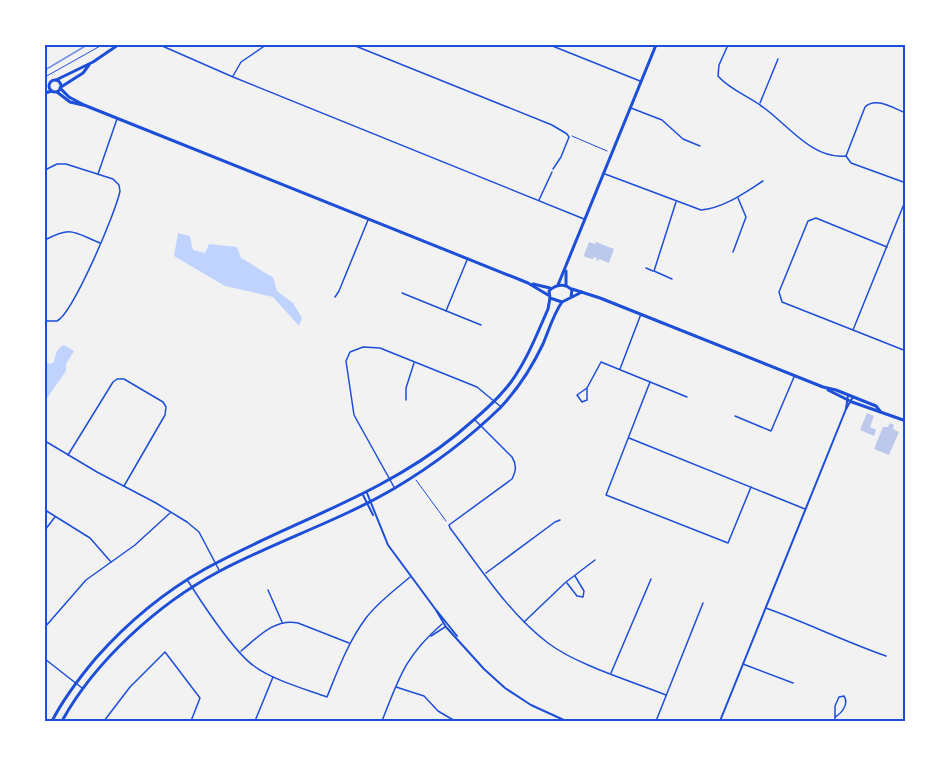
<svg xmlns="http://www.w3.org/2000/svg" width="951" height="766" viewBox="0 0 951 766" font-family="Inter,sans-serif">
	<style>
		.water { fill: #bfd3fe }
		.building { fill: #bdc9ec }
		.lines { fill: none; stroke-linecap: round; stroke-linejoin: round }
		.path { stroke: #1d4ed8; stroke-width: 1 }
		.minor { stroke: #1d4ed8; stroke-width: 1.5 }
		.tertiary { stroke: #1d4ed8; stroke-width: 2 }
		.secondary { stroke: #1d4ed8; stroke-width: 3 }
		.trunk { stroke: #1d4ed8; stroke-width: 3 }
		.rail { stroke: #7290e2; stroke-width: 1.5 }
		.neatline { fill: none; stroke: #1d4ed8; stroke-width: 2 }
	</style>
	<rect width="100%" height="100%" fill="#f2f2f2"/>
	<g class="water">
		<path d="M178 233 190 236 193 250 205 253 209 244 237 247 241 258C253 264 260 271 273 277L277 291 293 303 302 318 299 326 273 297 225 286 174 256Z"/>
		<path d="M64 345 74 351 66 364V371L45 401V362L50 364 54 362C55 355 57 348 64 345Z"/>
	</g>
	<g class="building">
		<polygon points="589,242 595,244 596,242 614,249 609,263 599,259 598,261 596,260 597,258 594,257 593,259 585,257 584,255"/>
		<polygon points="867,413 874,416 870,427 876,430 874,436 860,430"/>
		<polygon points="890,423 894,425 893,429 899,432 889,455 874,449 883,427 888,427"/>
	</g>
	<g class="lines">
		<g class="path">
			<polyline points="45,77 102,45"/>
			<polyline points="572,136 607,151"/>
			<polyline points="416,480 446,521"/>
		</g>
		<g class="minor">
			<polyline points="160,45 233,77 584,219"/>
			<polyline points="353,45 552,125 567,134 569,137 561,157 553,169"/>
			<polyline points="550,45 640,81"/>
			<path d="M728 45 719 65 718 76C729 89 746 95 760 105 786 122 811 160 846 156L851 163 906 183"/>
			<polyline points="233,76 241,62 266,45"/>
			<polyline points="760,103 778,59"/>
			<polyline points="631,108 662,120 683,139 700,146"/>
			<path d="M846 156 865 107C876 96 894 109 906 113"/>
			<path d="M45 170 57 164H66L113 179 119 185 120 191C116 212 73 313 57 321H45"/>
			<polyline points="98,174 117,119"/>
			<path d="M605 174 701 210C724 208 744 193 763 181"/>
			<polyline points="906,199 853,330 906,351"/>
			<polyline points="539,200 552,172"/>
			<path d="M45 240C72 226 73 232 100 243"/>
			<polyline points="733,252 746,217 738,198"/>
			<polyline points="646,268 653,271"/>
			<polyline points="672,279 654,271 676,202"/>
			<polyline points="402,293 481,325"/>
			<polyline points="335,297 339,291 368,220"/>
			<polyline points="446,311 467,260"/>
			<polyline points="853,330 782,302 779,292 808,221 816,218 887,247"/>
			<polyline points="620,369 641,314"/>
			<polyline points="650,382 606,495 728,543 751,487"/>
			<polyline points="587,388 577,395 582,402 587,400 587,388 601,362 687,397"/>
			<polyline points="406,400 406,388 414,363"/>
			<polyline points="735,416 771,431 794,377"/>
			<path d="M475 420 512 457C517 465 516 471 512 479L449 525 450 528C479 566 509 614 548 643 577 665 631 681 666 695"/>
			<polyline points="629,438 805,509"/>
			<polyline points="45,441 97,472 156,503 187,522 199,532 219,570"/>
			<polyline points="68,455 113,382 117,379 124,379 163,402 166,407 165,415 124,486"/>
			<polyline points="394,487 354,415 346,361 350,352 363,347 380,348 477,387 500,406"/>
			<polyline points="45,510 90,538 111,562"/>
			<polyline points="45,530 55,517"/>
			<polyline points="486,573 555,522 560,520"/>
			<path d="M188 581C202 603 233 651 254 666 273 680 305 689 327 697 338 670 348 642 366 618 378 602 395 590 410 577"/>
			<polyline points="567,583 577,596 583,597 584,591 575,576"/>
			<polyline points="268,590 282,622"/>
			<path d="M766 608C807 623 846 642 886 656"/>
			<polyline points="524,622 566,582 595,560"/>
			<polyline points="45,627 86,580 135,545 170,513"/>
			<polyline points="431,636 445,627"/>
			<path d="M241 651C258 637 275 618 298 623L349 643"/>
			<polyline points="45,659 82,688"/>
			<polyline points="743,664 793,683"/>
			<polyline points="611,673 651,579"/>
			<polyline points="396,687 424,696 438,711 455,721"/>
			<polyline points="104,721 130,687 165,652 200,698 191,721"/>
			<polyline points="255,721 273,677"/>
			<path d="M382 721C399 678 405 656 442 624"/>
			<polyline points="656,721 703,603"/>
			<path d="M835 721V706L839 697 844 696C849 704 842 713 835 717"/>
		</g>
		<g class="tertiary">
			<polyline points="846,409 848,395"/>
			<polyline points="367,493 388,545 436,610 446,627 484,669 505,688 531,705 566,721"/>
			<polyline points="363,495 373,515"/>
			<polyline points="437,611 457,636"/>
			<polyline points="720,721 846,409 853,397"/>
		</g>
		<g class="secondary">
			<circle cx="55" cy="86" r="6"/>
			<polyline points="56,80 93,62 118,45"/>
			<polyline points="61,87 83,73 89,65"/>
			<polyline points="60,88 69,97 84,105 528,283 548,295"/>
			<polyline points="57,92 70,102 83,105"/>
			<polyline points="45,93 52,91"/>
			<polyline points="566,271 566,285"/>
			<polyline points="533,284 550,288"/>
			<polyline points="558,285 656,45"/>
			<polyline points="572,289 600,298 823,387 836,390 876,406 880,411"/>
			<path d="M571 297 572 290C565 283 556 284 549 291L550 298 562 302 582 292"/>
			<polyline points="828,390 852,402 906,421"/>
			<path d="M52 721C64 698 80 677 96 658 127 623 164 592 205 569 288 523 381 496 456 435 475 419 496 402 511 382 527 360 537 334 548 309L550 298"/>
			<path d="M62 721C95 661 158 604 218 572 276 541 339 521 395 488 432 466 469 438 500 408 518 389 532 367 543 344 549 330 553 315 562 302"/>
		</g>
		<polyline class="trunk" points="45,46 47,45"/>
		<polyline class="rail" points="45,70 87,45"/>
	</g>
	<rect width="951" height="766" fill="none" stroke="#ffffff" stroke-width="93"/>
	<rect x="46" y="46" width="858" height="674" class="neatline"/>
</svg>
